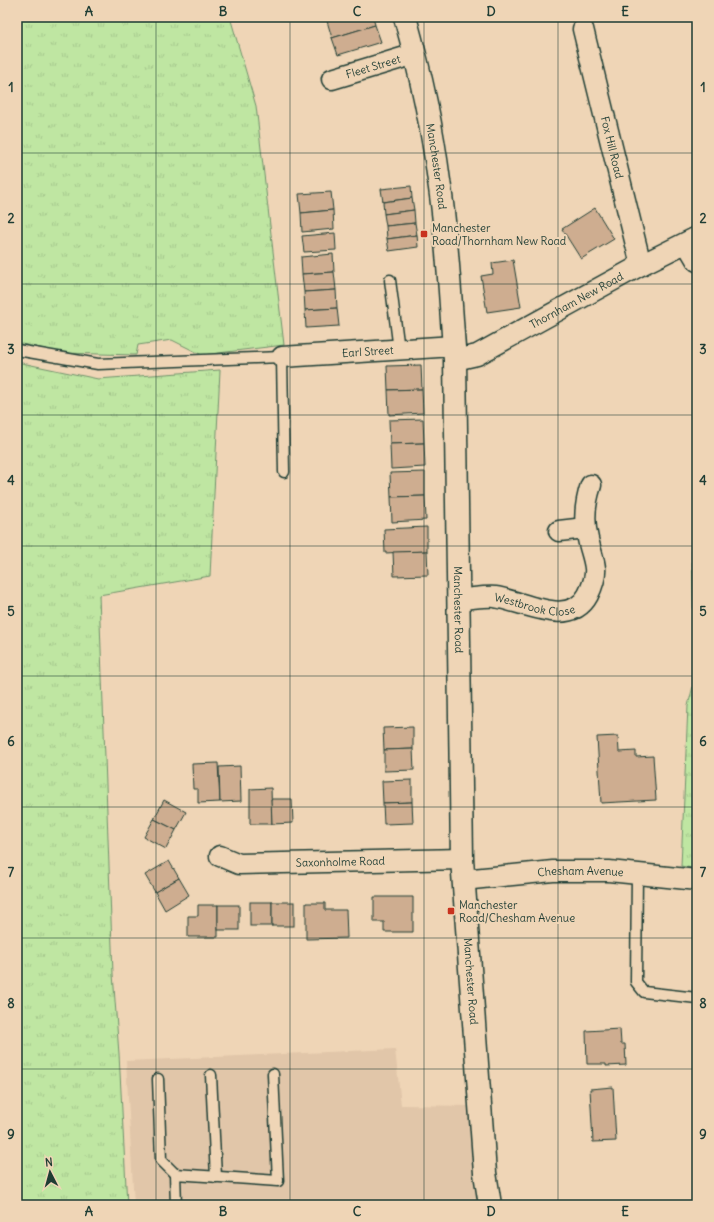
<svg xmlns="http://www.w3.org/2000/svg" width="714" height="1222" viewBox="0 0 714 1222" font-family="Delius,sans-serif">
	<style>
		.built { fill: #e1c6a9 }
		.grass { fill: url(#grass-tufts); stroke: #6f926b }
		.building { fill: #cead90; stroke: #1f3d34 }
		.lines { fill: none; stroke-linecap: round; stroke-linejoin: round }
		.lane-casing { stroke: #1f3d34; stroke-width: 13 }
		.street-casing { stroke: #1f3d34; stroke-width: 23 }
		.primary-casing { stroke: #1f3d34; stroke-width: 25 }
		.lane { stroke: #efd5b6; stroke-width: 10 }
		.street { stroke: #efd5b6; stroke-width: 20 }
		.primary { stroke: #efd5b6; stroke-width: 22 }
		.grid { fill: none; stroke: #1f3d34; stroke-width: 1; stroke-opacity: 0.55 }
		.poi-dot { fill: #c8321e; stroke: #efd5b6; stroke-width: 1.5 }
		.labels { text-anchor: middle; stroke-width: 4; stroke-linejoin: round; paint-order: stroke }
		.street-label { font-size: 11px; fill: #1f3d34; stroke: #efd5b6 }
		.poi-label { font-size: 11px; fill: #1f3d34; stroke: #efd5b6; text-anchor: start }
		.neatline { fill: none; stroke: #1f3d34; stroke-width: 1.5 }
		.grid-label { font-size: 13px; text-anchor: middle; font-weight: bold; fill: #1f3d34 }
	</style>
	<defs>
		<pattern id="grass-tufts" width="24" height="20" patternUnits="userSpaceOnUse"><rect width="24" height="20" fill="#bfe6a2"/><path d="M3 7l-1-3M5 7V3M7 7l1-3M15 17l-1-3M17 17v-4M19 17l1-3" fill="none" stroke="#a4c68c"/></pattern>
	</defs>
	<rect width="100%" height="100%" fill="#efd5b6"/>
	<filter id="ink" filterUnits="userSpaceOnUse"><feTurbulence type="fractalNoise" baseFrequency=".025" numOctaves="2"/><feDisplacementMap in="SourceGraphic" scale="8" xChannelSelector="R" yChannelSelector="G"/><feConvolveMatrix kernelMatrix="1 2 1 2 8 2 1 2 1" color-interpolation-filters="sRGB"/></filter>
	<g filter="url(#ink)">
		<polygon class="built" points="395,1049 401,1105 472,1106 477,1205 134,1205 126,1061"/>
		<g class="grass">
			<polygon points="17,17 230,17 256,106 284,345 202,355 172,340 138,345 136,355 63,353 17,343"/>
			<polygon points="17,362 98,379 220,370 210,576 99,595 113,974 119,1054 127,1205 17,1205"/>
			<polygon points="697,549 697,869 681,866 688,706 695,678 692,551"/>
		</g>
		<g class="building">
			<polygon points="338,17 373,17 375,25 332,38 327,21"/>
			<polygon points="375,25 381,42 338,55 332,38"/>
			<polygon points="411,186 412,198 383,202 381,189"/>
			<polygon points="331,192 333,210 301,213 299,194"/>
			<polygon points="412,198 414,210 384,214 383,202"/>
			<polygon points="595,208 614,239 581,259 562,229"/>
			<polygon points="333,210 334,229 302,232 301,213"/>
			<polygon points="414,210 415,223 386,226 384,214"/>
			<polygon points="415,223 417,235 387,239 386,226"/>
			<polygon points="335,233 336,250 304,252 302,236"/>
			<polygon points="417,235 418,247 389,251 387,239"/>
			<polygon points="333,254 334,272 302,274 301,257"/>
			<polygon points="513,260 521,307 487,312 481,276 493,274 492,263"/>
			<polygon points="334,272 336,290 304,292 302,274"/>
			<polygon points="336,290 337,308 305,310 304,292"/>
			<polygon points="337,308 339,326 306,328 305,310"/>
			<polygon points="421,365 422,389 388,390 387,366"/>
			<polygon points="422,389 423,413 389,415 388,390"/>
			<polygon points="423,419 424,443 390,444 389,420"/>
			<polygon points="424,443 425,467 391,469 390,444"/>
			<polygon points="425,472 425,496 391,497 390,473"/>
			<polygon points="425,496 426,520 392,522 391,497"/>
			<polygon points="427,527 427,551 385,553 384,529"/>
			<polygon points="427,551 428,575 394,576 393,552"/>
			<polygon points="413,727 413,749 384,750 383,728"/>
			<polygon points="618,736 619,752 636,751 636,757 653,756 656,800 601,803 597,737"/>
			<polygon points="413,749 414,770 384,771 384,750"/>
			<polygon points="218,763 220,802 198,803 198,789 193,789 192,764"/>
			<polygon points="240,766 241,801 220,802 219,767"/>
			<polygon points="412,780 412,802 383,803 382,781"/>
			<polygon points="271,788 272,824 250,824 250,789"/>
			<polygon points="271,799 292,799 293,823 272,824"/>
			<polygon points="164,800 186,812 176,830 154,819"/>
			<polygon points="412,802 413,823 384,824 383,803"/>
			<polygon points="154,819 176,830 166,849 144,837"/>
			<polygon points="169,861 179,878 155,892 145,875"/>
			<polygon points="179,878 189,895 165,910 155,892"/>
			<polygon points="374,897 413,897 413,932 384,932 384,922 374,922"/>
			<rect x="250" y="902" width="22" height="24"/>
			<rect x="272" y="902" width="22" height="24"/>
			<polygon points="306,903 325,903 325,910 346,910 347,938 306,939"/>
			<polygon points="198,905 218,905 218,937 188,937 188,916 198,916"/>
			<rect x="218" y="905" width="21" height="25"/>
			<polygon points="620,1029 621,1044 625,1044 626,1065 606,1066 606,1064 587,1064 586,1031"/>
			<polygon points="613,1087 616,1141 593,1142 590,1089"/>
		</g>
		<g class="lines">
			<defs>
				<g id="lane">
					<polyline points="390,280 399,350"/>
					<polyline points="17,350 98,364 282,357 284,472"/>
					<polyline points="637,873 636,982 644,992 697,998"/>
					<polyline points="211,1075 216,1177"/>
					<polyline points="158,1079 161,1160 175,1174"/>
					<polyline points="176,1205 175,1174 278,1181 273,1074"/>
				</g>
				<g id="street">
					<path id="s1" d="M583 29 641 265"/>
					<path id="s2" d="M332 79 415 54"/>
					<polyline points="687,244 697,261"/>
					<path id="s3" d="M282 357 454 346"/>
					<path id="s4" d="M455 360 477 355 641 265 697 237"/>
					<polyline points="559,531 585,528"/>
					<path id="s5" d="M459 599C470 599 484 596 495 597 523 601 570 629 588 595 592 587 596 577 595 568 594 558 590 549 588 539 583 520 585 503 591 485"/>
					<path id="s6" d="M220 856 239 864 462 859"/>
					<path id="s7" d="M463 880 553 871H609L697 880"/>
				</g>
				<g id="primary">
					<path id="s8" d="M405 17C420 71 432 125 439 181 448 240 450 300 455 360L462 859 485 1173 490 1205"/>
				</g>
			</defs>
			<use href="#lane" class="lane-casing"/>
			<use href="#street" class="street-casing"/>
			<use href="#primary" class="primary-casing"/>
			<use href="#lane" class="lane"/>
			<use href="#street" class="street"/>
			<use href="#primary" class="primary"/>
		</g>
	</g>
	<path class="grid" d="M156 17V1205M290 17V1205M424 17V1205M558 17V1205M17 153H697M17 284H697M17 415H697M17 546H697M17 676H697M17 807H697M17 938H697M17 1069H697"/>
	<g class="poi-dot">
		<rect x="420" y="230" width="8" height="8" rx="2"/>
		<rect x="447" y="907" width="8" height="8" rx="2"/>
	</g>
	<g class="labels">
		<g class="street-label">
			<text dy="4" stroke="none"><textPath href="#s2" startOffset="43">Fleet Street</textPath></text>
			<text dy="4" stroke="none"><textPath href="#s1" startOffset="122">Fox Hill Road</textPath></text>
			<text dy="4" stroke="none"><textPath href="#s8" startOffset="153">Manchester Road</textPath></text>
			<text dy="4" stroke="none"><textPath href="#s4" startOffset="136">Thornham New Road</textPath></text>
			<text dy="4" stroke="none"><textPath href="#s3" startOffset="86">Earl Street</textPath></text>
			<text dy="4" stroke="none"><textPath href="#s5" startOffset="77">Westbrook Close</textPath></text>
			<text dy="4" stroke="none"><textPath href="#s8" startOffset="597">Manchester Road</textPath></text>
			<text dy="4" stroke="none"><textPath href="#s6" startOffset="122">Saxonholme Road</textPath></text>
			<text dy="4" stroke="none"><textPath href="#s7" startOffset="118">Chesham Avenue</textPath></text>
			<text dy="4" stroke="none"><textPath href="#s8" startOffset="969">Manchester Road</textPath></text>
		</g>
		<g class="poi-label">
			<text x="432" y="232">Manchester<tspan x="432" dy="13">Road/Thornham New Road</tspan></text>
			<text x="459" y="909">Manchester<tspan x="459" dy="13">Road/Chesham Avenue</tspan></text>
		</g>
	</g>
	<rect width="714" height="1222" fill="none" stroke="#efd5b6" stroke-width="44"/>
	<g transform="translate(50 1172) rotate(354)" stroke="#efd5b6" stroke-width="3" paint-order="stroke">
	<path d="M0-3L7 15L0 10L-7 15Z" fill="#1f3d34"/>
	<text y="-6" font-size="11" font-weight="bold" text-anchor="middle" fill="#1f3d34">N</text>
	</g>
	<rect x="22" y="22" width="670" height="1178" class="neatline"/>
	<g class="grid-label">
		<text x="89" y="16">A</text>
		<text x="223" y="16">B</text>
		<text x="357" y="16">C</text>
		<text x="491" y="16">D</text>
		<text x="625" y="16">E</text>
		<text x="11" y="92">1</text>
		<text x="703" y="92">1</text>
		<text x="11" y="223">2</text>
		<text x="703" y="223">2</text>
		<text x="11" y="354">3</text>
		<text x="703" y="354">3</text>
		<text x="11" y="485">4</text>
		<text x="703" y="485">4</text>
		<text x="11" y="616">5</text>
		<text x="703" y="616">5</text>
		<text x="11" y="746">6</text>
		<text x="703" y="746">6</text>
		<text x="11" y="877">7</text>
		<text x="703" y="877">7</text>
		<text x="11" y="1008">8</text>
		<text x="703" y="1008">8</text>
		<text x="11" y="1139">9</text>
		<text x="703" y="1139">9</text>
		<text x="89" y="1216">A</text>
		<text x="223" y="1216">B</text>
		<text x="357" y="1216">C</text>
		<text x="491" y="1216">D</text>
		<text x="625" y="1216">E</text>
	</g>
</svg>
